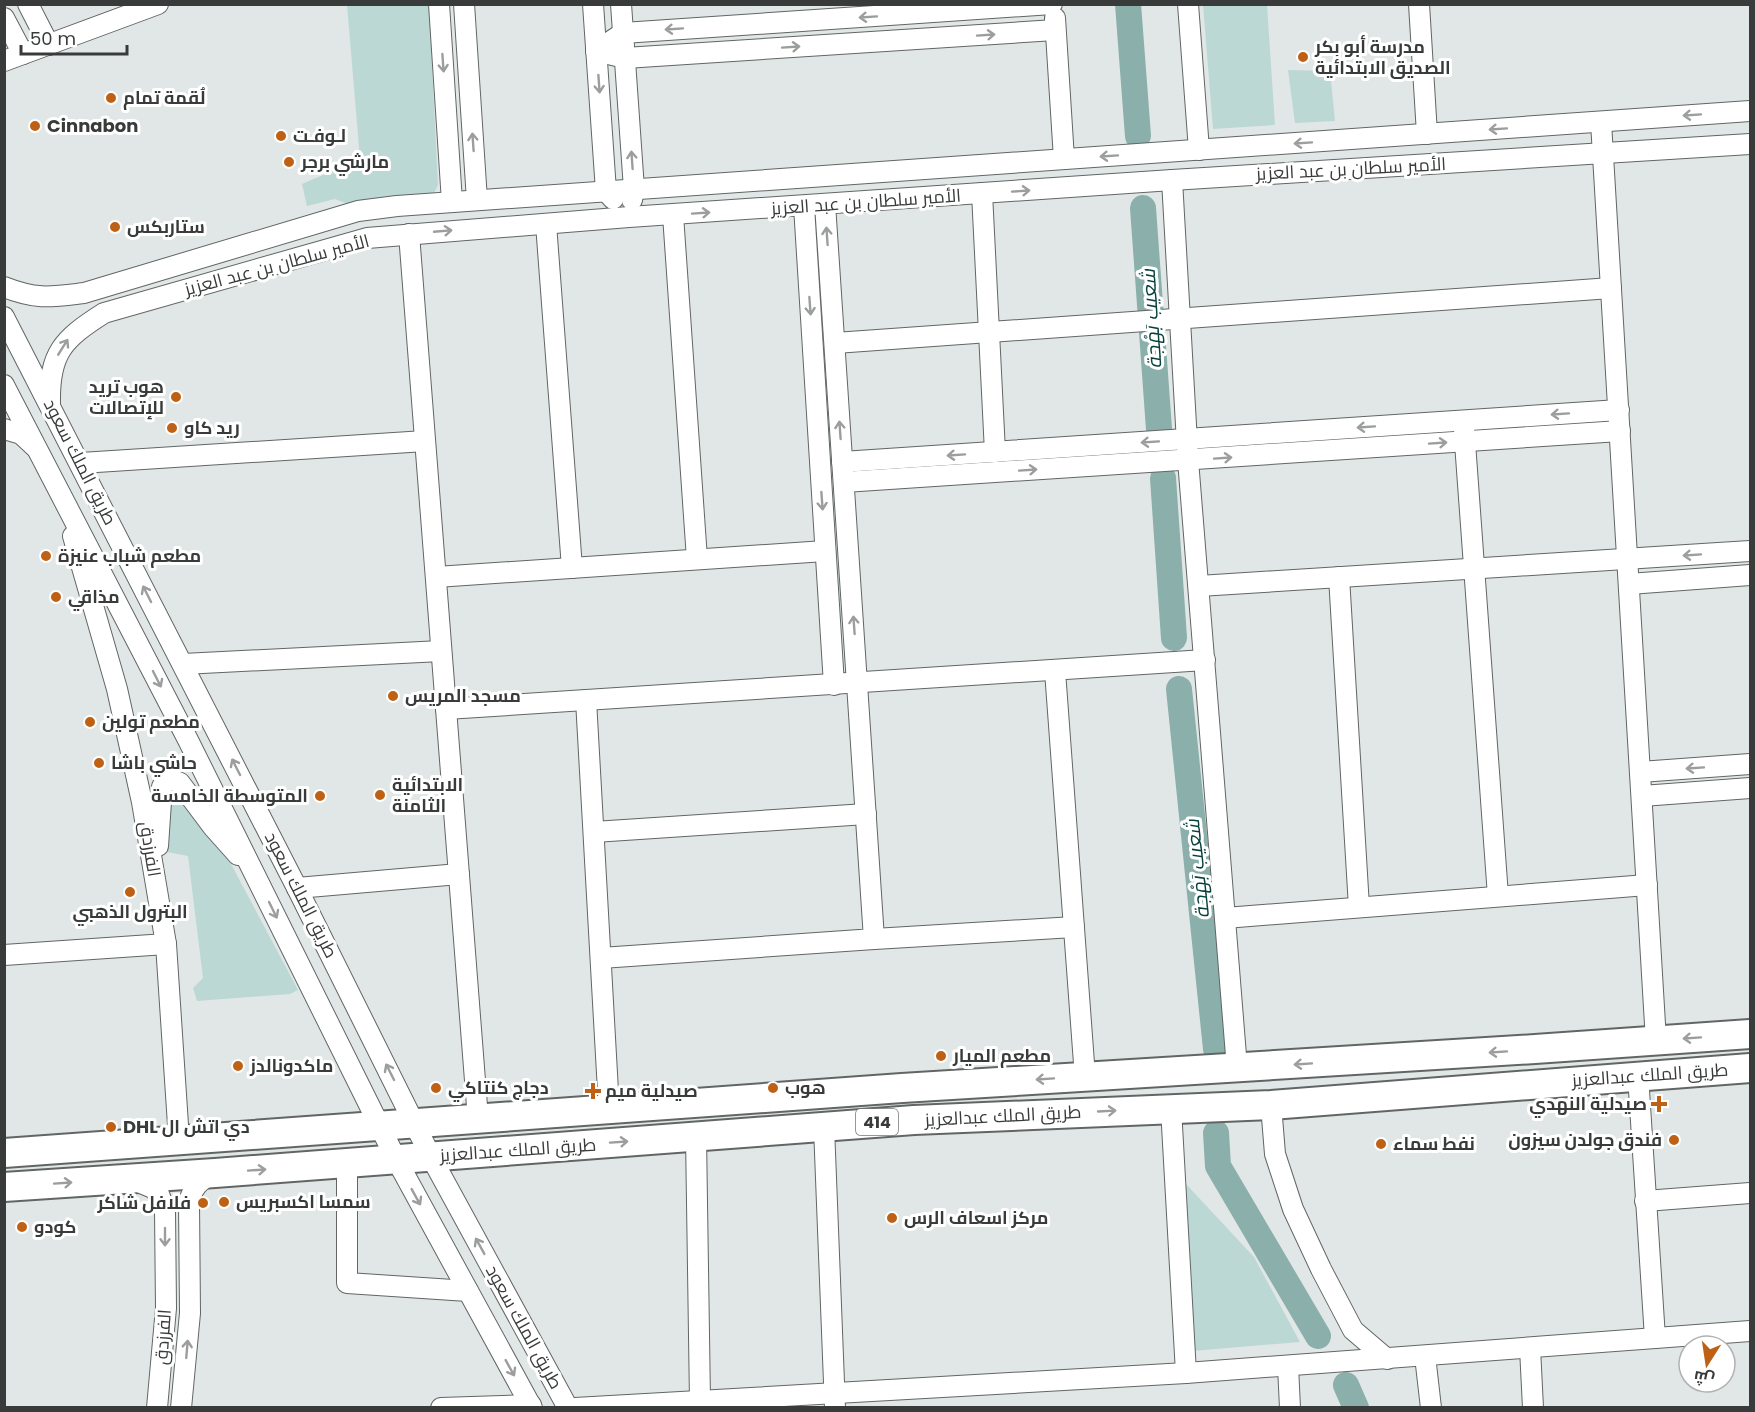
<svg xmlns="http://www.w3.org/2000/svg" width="1755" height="1412" viewBox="0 0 1755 1412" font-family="Poppins,Cairo,sans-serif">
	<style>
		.green { fill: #bcd8d4 }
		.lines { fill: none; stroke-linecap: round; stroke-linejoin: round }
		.river { stroke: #8bafaa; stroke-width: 26 }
		.minor-casing { stroke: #616665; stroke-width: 22 }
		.highway-casing { stroke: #616665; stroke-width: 32 }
		.minor { stroke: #fff; stroke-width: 20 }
		.highway { stroke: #fff; stroke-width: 28 }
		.oneway { stroke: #9c9d9d }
		.poi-dot { fill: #bf6114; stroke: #fff; stroke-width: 2 }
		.labels { text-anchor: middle; stroke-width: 6; stroke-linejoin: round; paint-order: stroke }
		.shield { fill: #fff; stroke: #747676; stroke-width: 1.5 }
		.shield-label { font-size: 16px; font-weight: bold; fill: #393b3b }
		.poi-label { font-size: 18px; font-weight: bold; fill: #393b3b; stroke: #fff; text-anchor: start }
		.street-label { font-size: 18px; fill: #393b3b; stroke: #fff }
		.water-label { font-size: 20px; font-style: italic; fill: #07413c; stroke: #fff }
	</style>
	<rect width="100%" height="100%" fill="#e1e7e6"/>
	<g class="green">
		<polygon points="347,5 429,5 438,185 434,193 353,206 335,199 307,206 302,184 360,159"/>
		<polygon points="1203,5 1267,5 1275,125 1213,129"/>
		<polygon points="1288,70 1330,71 1335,121 1295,123"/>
		<polygon points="174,791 221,845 298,990 290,994 197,1001 193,988 203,978 188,856 167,852 164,803"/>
		<polygon points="1186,1184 1254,1257 1300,1342 1192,1351"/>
	</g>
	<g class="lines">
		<g class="river">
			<polyline points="1128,4 1138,136"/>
			<polyline points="1143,208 1159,429"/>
			<polyline points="1163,478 1174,638"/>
			<polyline points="1179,689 1216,1049"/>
			<polyline points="1216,1133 1218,1166 1318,1336"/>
			<polyline points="1346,1385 1356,1408"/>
		</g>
		<defs>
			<g id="minor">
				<polyline points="28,4 49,45"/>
				<polyline points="439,4 452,202"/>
				<polyline points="464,4 477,200"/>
				<polyline points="593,4 606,191 613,199"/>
				<polyline points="621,4 634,189 632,200"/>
				<polyline points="1052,4 623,33 596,51 625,58 1055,30"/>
				<polyline points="1188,4 1199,150"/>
				<polyline points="1419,4 1427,134"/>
				<polyline points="4,18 23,54"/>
				<polyline points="1055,18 1064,159"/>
				<polyline points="4,61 158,4"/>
				<polyline points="1601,122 1656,1041"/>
				<polyline points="1172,180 1188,460 1237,1068"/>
				<polyline points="982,193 995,452"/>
				<polyline points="804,206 834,685"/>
				<polyline points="673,215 697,559"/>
				<polyline points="546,224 572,568"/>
				<polyline points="409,234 478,1119"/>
				<path d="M4 287C37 300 51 297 84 293L358 211 397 206 1750 111"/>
				<polyline points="4,317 297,888 431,1157 568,1408"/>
				<polyline points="835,343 1611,288"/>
				<polyline points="4,385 188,740 396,1159 532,1408"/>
				<path d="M50 403C49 353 63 339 104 313L367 238 629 217 1172 180 1750 144"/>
				<polyline points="4,429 21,434 35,447"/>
				<polyline points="1464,429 1498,896"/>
				<polyline points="842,462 1619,410"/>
				<polyline points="81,463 425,441"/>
				<polyline points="844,482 1620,431"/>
				<polyline points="73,536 117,689 142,802 166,944 179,1140"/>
				<polyline points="436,577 825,551"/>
				<polyline points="1339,577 1359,907"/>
				<polyline points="1629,584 1750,575"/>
				<polyline points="1199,586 1750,551"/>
				<polyline points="183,664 441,651"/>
				<polyline points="1055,671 1085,1077"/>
				<polyline points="586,700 609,1109"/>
				<polyline points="446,709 1205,660"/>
				<polyline points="1640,772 1750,764"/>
				<polyline points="1642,796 1750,788"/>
				<polyline points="594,832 866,814"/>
				<polyline points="158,846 162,787 165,781 171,779 180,783 213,827 238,855"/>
				<polyline points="297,888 459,874"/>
				<polyline points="1225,918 1647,885"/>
				<polyline points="874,939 1074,927"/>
				<polyline points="4,955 166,944"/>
				<polyline points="601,958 874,939 825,204"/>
				<polyline points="1638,1075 1655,1338"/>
				<polyline points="1271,1105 1275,1154 1293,1209 1321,1269 1353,1330 1387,1359"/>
				<polyline points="1171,1108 1186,1373"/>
				<polyline points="824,1127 835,1408"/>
				<polyline points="696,1136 700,1401"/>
				<polyline points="347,1163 347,1283 468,1291"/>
				<polyline points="134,1180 153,1188 159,1194 165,1211 166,1308 157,1408"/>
				<polyline points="1645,1201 1750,1193"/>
				<polyline points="1530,1348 1533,1408"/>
				<polyline points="1425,1356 1431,1408"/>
				<polyline points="1288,1366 1290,1408"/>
				<path d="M181 1408 190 1313 189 1203C192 1187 200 1180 214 1173"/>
				<polyline points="441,1408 531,1405"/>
				<polyline points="575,1408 1186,1373 1750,1331"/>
			</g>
			<g id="highway">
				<polyline points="4,1153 902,1088 1535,1049 1750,1034"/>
				<polyline points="4,1187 215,1173 914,1120 1271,1105 1750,1068"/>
			</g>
		</defs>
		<use href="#minor" class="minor-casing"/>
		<use href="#highway" class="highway-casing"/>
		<use href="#minor" class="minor"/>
		<use href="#highway" class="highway"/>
	</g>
	<defs><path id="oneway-shaft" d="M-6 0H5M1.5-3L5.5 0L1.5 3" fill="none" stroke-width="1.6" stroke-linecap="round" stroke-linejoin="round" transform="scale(1.5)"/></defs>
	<g class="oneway">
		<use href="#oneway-shaft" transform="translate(868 17) rotate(176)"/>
		<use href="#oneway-shaft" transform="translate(674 29) rotate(176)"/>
		<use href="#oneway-shaft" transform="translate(986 35) rotate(-4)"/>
		<use href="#oneway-shaft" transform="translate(791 47) rotate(-4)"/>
		<use href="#oneway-shaft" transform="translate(443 63) rotate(86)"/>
		<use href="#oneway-shaft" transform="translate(599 84) rotate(86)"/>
		<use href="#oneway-shaft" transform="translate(1692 115) rotate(176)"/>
		<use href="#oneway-shaft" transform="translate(1498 129) rotate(176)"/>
		<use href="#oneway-shaft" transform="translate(473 142) rotate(-94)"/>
		<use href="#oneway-shaft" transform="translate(1303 143) rotate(176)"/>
		<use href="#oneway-shaft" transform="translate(1109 156) rotate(176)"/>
		<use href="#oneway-shaft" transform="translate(632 160) rotate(-94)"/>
		<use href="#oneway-shaft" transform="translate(1021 191) rotate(-4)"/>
		<use href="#oneway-shaft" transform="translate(701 213) rotate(-4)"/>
		<use href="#oneway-shaft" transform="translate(443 231) rotate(-5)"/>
		<use href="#oneway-shaft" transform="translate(827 236) rotate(-94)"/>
		<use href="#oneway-shaft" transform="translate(810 306) rotate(86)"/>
		<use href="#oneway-shaft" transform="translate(63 347) rotate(-58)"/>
		<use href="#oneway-shaft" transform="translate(1560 414) rotate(176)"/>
		<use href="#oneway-shaft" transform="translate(1366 427) rotate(176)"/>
		<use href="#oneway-shaft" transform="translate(840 430) rotate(-94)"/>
		<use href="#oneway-shaft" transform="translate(1150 442) rotate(176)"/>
		<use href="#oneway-shaft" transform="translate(1438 443) rotate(-4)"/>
		<use href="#oneway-shaft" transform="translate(956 455) rotate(176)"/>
		<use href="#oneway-shaft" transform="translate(1223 458) rotate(-4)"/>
		<use href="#oneway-shaft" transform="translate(1028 470) rotate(-4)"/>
		<use href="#oneway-shaft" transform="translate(822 501) rotate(86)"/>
		<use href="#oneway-shaft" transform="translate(1692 555) rotate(176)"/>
		<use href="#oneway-shaft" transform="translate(147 594) rotate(-117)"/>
		<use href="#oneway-shaft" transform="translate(854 625) rotate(-94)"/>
		<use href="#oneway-shaft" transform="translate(157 679) rotate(63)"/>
		<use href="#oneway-shaft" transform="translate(236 767) rotate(-117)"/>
		<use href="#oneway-shaft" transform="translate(1695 768) rotate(176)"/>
		<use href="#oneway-shaft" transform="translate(273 910) rotate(64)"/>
		<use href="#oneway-shaft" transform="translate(1692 1038) rotate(176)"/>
		<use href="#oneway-shaft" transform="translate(1498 1052) rotate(176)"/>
		<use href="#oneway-shaft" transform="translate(1303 1064) rotate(176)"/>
		<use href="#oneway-shaft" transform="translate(390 1072) rotate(-117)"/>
		<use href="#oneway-shaft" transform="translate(1045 1079) rotate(176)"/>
		<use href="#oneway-shaft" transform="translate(1107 1111) rotate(-3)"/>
		<use href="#oneway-shaft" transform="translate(619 1142) rotate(-4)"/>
		<use href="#oneway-shaft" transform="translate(257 1170) rotate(-4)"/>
		<use href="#oneway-shaft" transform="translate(63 1183) rotate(-4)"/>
		<use href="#oneway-shaft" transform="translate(416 1197) rotate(61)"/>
		<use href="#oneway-shaft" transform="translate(165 1237) rotate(90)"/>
		<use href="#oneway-shaft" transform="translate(480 1246) rotate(-119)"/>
		<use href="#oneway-shaft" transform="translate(187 1349) rotate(-85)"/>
		<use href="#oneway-shaft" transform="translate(510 1368) rotate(61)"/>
	</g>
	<g class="poi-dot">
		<circle cx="1303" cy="57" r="6"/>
		<circle cx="111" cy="98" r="6"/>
		<circle cx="35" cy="126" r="6"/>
		<circle cx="281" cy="136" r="6"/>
		<circle cx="289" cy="162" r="6"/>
		<circle cx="115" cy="227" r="6"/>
		<circle cx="176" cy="397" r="6"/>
		<circle cx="172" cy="428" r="6"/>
		<circle cx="46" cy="556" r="6"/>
		<circle cx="56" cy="597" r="6"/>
		<circle cx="393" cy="696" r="6"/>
		<circle cx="90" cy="722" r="6"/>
		<circle cx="99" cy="763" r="6"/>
		<circle cx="380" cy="795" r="6"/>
		<circle cx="320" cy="796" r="6"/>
		<circle cx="130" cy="892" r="6"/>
		<circle cx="941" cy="1056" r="6"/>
		<circle cx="238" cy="1066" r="6"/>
		<circle cx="436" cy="1088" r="6"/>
		<circle cx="773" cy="1088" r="6"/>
		<path d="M590 1082h6v6h6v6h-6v6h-6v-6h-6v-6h6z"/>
		<path d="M1656 1095h6v6h6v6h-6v6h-6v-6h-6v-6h6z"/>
		<circle cx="111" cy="1127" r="6"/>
		<circle cx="1674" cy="1140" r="6"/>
		<circle cx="1381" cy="1144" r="6"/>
		<circle cx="224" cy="1202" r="6"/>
		<circle cx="203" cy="1203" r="6"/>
		<circle cx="892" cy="1218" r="6"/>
		<circle cx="22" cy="1227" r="6"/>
	</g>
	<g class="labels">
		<rect class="shield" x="856" y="1109" width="42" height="26" rx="4.5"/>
		<g class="shield-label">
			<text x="877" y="1128">414</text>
		</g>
		<g class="poi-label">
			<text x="1315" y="53">مدرسة أبو بكر<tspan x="1315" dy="21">الصديق الابتدائية</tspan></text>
			<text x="123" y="104">لُقمة تمام</text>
			<text x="47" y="132">Cinnabon</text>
			<text x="293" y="142">لـوفـت</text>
			<text x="301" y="168">مارشي برجر</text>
			<text x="127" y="233">ستاربكس</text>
			<text x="164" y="393" text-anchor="end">هوب تريد<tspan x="164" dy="21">للإتصالات</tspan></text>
			<text x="184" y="434">ريد كاو</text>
			<text x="58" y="562">مطعم شباب عنيزة</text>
			<text x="68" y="603">مذاقي</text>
			<text x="405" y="702">مسجد المريس</text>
			<text x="102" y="728">مطعم تولين</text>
			<text x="111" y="769">حاشي باشا</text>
			<text x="392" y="791">الابتدائية<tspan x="392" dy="21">الثامنة</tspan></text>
			<text x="308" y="802" text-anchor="end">المتوسطة الخامسة</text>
			<text x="130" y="918" text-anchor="middle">البترول الذهبي</text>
			<text x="953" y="1062">مطعم الميار</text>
			<text x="250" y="1072">ماكدونالدز</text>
			<text x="448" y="1094">دجاج كنتاكي</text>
			<text x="785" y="1094">هوب</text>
			<text x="605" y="1097">صيدلية ميم</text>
			<text x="1647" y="1110" text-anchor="end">صيدلية النهدي</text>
			<text x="123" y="1133">DHL دي اتش ال</text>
			<text x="1662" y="1146" text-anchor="end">فندق جولدن سيزون</text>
			<text x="1393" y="1150">نفط سماء</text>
			<text x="236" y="1208">سمسا اكسبريس</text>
			<text x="191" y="1209" text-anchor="end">فلافل شاكر</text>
			<text x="904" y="1224">مركز اسعاف الرس</text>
			<text x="34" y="1233">كودو</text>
		</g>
		<g class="street-label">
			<text transform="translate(1351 169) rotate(-3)" y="6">الأمير سلطان بن عبد العزيز</text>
			<text transform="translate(866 202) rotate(-4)" y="6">الأمير سلطان بن عبد العزيز</text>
			<text transform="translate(277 265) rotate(-15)" y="6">الأمير سلطان بن عبد العزيز</text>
			<text transform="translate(80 462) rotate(63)" y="6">طريق الملك سعود</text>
			<text transform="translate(150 849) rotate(81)" y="6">الفرزدق</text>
			<text transform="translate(301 895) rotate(63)" y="6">طريق الملك سعود</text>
			<text transform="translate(1650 1075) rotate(-4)" y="6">طريق الملك عبدالعزيز</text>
			<text transform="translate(1003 1116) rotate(-3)" y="6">طريق الملك عبدالعزيز</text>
			<text transform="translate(518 1150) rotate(-4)" y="6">طريق الملك عبدالعزيز</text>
			<text transform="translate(524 1327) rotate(61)" y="6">طريق الملك سعود</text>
			<text transform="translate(163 1337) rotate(-86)" y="6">الفرزدق</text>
		</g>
		<g class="water-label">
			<text transform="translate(1151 319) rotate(-94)" y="7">شعيب بَهْجة</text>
			<text transform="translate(1197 869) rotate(-96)" y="7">شعيب بَهْجة</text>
		</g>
	</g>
	<rect width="1755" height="1412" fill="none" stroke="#393b3b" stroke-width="12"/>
	<g transform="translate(1707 1364) rotate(192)"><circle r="28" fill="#ffffff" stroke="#b0b1b1" stroke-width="1.5"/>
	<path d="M0-4.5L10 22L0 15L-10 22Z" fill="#bf6114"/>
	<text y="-9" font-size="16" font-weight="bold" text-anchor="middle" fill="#393b3b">ش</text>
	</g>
	<path d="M21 45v9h106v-9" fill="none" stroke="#393b3b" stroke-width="3"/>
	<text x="30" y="45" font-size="18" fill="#393b3b" stroke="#ffffff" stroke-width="4.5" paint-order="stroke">50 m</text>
</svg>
